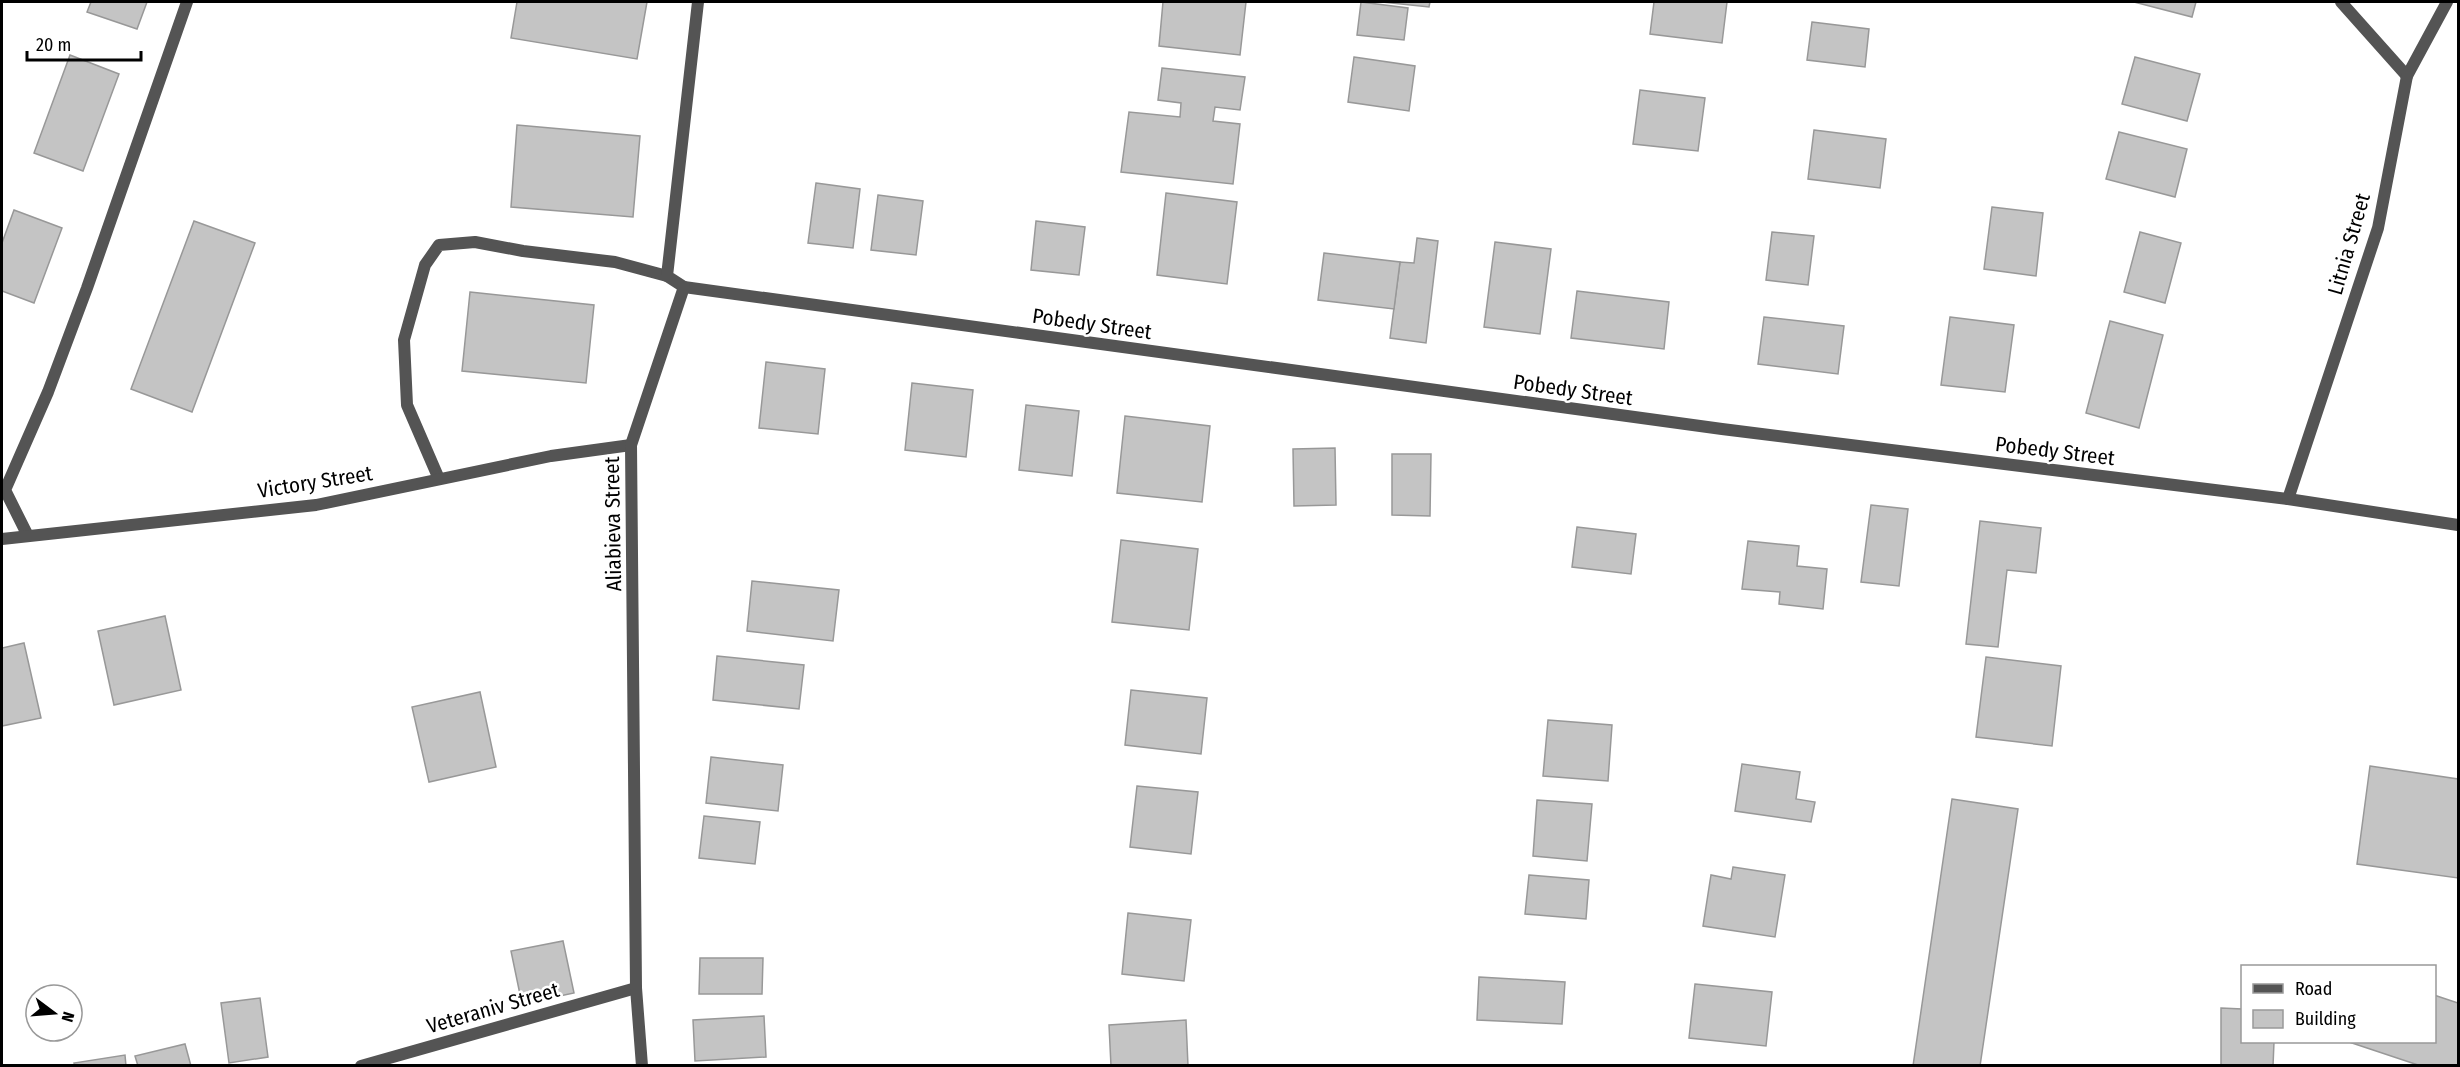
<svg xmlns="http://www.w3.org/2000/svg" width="2460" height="1067" viewBox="0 0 2460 1067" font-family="'Fira Sans Condensed',sans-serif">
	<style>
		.building { fill: #c4c4c4; stroke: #989898; stroke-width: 1.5 }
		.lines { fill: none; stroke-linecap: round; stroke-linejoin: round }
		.lane { stroke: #545454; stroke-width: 12 }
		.street { stroke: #545454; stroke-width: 12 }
		.labels { text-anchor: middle; stroke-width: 5; stroke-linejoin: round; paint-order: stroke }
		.street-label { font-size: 21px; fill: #000; stroke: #fff }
	</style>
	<rect width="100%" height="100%" fill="#fff"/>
	<g class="building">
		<polygon points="91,2 147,2 137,29 87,12"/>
		<polygon points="517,2 647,2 637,59 511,38"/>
		<polygon points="1163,2 1246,2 1240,55 1159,46"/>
		<polygon points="1361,2 1408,8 1404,40 1357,35"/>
		<polygon points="1382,2 1430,2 1429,7"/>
		<polygon points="1654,2 1727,2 1722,43 1650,34"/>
		<polygon points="2134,2 2196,2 2192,17"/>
		<polygon points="1812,22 1869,29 1865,67 1807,60"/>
		<polygon points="70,55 119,74 83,171 34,153"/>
		<polygon points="1354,57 1415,66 1409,111 1348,102"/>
		<polygon points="2135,57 2200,74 2187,121 2122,104"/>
		<polygon points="1162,68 1245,77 1240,110 1215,107 1213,121 1240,124 1233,184 1121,172 1129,112 1180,117 1181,103 1158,100"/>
		<polygon points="1640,90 1705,98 1698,151 1633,144"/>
		<polygon points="517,125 640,136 633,217 511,207"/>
		<polygon points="1814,130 1886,139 1880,188 1808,179"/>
		<polygon points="2119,132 2187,149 2175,197 2106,179"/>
		<polygon points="816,183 860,189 853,248 808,243"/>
		<polygon points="1166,193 1237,202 1227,284 1157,275"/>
		<polygon points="878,195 923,201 916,255 871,250"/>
		<polygon points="1992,207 2043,213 2036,276 1984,269"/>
		<polygon points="14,210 62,228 34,303 2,291 2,243"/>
		<polygon points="194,221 255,243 192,412 131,389"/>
		<polygon points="1036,221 1085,227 1079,275 1031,270"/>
		<polygon points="1772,232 1814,236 1808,285 1766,280"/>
		<polygon points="2140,232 2181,243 2165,303 2124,292"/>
		<polygon points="1417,238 1438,241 1426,343 1390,338 1400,262 1414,263"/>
		<polygon points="1495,242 1551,249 1540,334 1484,327"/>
		<polygon points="1324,253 1400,262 1394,309 1318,300"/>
		<polygon points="1577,291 1669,302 1664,349 1571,338"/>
		<polygon points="470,292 594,305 586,383 462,371"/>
		<polygon points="1764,317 1844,326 1838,374 1758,364"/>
		<polygon points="1950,317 2014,325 2005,392 1941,385"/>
		<polygon points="2110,321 2163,335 2139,428 2086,413"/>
		<polygon points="766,362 825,369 818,434 759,428"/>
		<polygon points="912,383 973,390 966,457 905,450"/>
		<polygon points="1026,405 1079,411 1072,476 1019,470"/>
		<polygon points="1125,416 1210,426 1202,502 1117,493"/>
		<polygon points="1335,448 1336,505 1294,506 1293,449"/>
		<polygon points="1392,454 1431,454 1430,516 1392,515"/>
		<polygon points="1871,505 1908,509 1899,586 1861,582"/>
		<polygon points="1980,521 2041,528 2036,573 2007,570 1998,647 1966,644"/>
		<polygon points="1577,527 1636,534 1631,574 1572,567"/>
		<polygon points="1121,540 1198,549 1189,630 1112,622"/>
		<polygon points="1748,541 1799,546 1797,566 1827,569 1823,609 1779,604 1780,592 1742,589"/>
		<polygon points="752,581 839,590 833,641 747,631"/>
		<polygon points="165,616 181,690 114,705 98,631"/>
		<polygon points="24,643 41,718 2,726 2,648"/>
		<polygon points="717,656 804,665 799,709 713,700"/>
		<polygon points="1986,657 2061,666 2052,746 1976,737"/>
		<polygon points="1131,690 1207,698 1201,754 1125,745"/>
		<polygon points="480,692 496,767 429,782 412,707"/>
		<polygon points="1548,720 1612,725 1608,781 1543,776"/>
		<polygon points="711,757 783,765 778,811 706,803"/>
		<polygon points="1742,764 1800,772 1796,799 1815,802 1811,822 1735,811"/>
		<polygon points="2370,766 2458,779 2458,878 2357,864"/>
		<polygon points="1137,786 1198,792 1191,854 1130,847"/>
		<polygon points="1952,799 2018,809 1980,1066 1913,1066"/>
		<polygon points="1537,800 1592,804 1587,861 1533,856"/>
		<polygon points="704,816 760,822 755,864 699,858"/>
		<polygon points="1733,867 1785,875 1775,937 1703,926 1711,875 1731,879"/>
		<polygon points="1529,875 1589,880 1586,919 1525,914"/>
		<polygon points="1128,913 1191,920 1184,981 1122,974"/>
		<polygon points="563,941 574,993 522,1004 511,951"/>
		<polygon points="700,958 763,958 762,994 699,994"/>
		<polygon points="1479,977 1565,982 1562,1024 1477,1020"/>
		<polygon points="1695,984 1772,992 1766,1046 1689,1038"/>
		<polygon points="2434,995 2458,1003 2458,1066 2421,1066 2349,1042 2434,1042"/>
		<polygon points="260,998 268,1057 229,1063 221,1003"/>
		<polygon points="2221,1008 2242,1009 2242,1042 2274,1042 2273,1066 2221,1066"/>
		<polygon points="764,1016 766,1057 695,1061 693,1020"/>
		<polygon points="1186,1020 1188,1066 1111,1066 1109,1025"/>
		<polygon points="185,1044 191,1066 138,1066 135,1056"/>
		<polygon points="125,1055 126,1066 75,1066 74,1063"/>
	</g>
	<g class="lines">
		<g class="lane">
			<polyline points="2341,2 2407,76"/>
			<polyline points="439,479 407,405 404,340 425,265 439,245 475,242 523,251 615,262 667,276"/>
			<polyline points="28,536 5,490 48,392 87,288 187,2"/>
		</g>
		<g class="street">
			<polyline points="684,287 1722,429 2288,499 2458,525"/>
			<polyline points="2288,499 2378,228 2407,76 2447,2"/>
			<polyline points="2,539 316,505 551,456 631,445"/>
			<polyline points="361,1066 636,988"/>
			<polyline points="642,1066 636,988 631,445 684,287 667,276 698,2"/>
		</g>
	</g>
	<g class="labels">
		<g class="street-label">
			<text transform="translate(2349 244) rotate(-74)" y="7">Litnia Street</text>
			<text transform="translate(1092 324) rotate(8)" y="7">Pobedy Street</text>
			<text transform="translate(1573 390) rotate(8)" y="7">Pobedy Street</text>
			<text transform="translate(2055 451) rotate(7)" y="7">Pobedy Street</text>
			<text transform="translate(315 482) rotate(-9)" y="7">Victory Street</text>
			<text transform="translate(613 524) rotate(-91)" y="7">Aliabieva Street</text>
			<text transform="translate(493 1008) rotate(-16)" y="7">Veteraniv Street</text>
		</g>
	</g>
	<rect width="2460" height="1067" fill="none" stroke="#000000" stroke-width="6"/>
	<rect x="2241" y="965" width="195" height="78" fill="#ffffff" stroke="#999999" stroke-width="1.5"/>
	<rect x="2253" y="984" width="30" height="9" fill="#545454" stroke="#999999" stroke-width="1.5"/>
	<text x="2295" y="995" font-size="18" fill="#000000">Road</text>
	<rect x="2253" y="1010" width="30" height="18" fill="#c4c4c4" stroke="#999999" stroke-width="1.5"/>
	<text x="2295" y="1025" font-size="18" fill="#000000">Building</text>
	<g transform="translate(54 1013) rotate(106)"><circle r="28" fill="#ffffff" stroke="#999999" stroke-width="1.5"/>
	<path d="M0-4.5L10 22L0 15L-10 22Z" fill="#000000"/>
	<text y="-9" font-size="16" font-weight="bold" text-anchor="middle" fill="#000000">N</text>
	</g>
	<path d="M27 51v9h114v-9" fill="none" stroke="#000000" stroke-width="3"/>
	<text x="36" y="51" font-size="18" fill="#000000" stroke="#ffffff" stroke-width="4.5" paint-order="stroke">20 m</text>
</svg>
